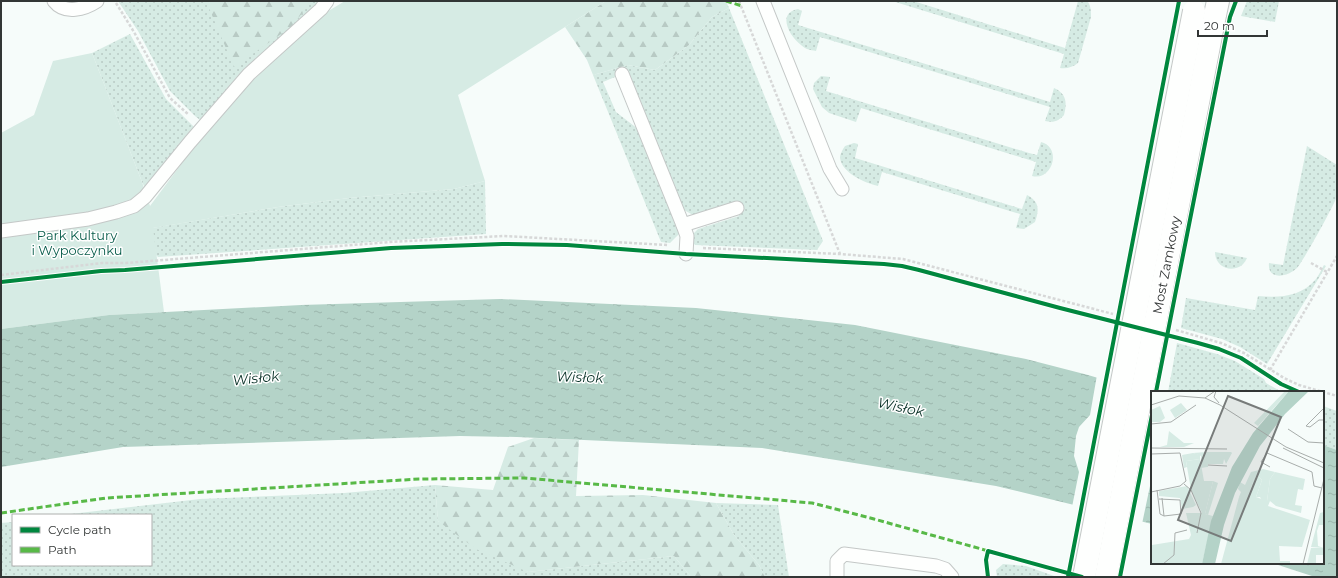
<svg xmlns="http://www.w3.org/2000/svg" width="1338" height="578" viewBox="0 0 1338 578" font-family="Montserrat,sans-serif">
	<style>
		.grass { fill: url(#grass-dots) }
		.forest { fill: url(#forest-firs) }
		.park { fill: #d6ebe4 }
		.water { fill: url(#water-ripples) }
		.pier { fill: #f6fcfa }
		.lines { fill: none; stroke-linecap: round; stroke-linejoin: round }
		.lane-casing { stroke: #c4c8c7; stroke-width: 15 }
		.secondary-casing { stroke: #c4c8c7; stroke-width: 24 }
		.path { stroke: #d7d8d8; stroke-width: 2.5; stroke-dasharray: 3 2; stroke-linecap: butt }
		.lane { stroke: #fefffe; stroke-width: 13 }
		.secondary { stroke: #fefffe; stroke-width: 22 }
		.secondary-bridge-casing { stroke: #c4c8c7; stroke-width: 24; stroke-linecap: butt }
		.secondary-bridge { stroke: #fefffe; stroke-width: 22 }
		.quiet { stroke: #58b947; stroke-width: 3; stroke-dasharray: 6 3; stroke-linecap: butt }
		.cycleway-casing { stroke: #fff; stroke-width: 6 }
		.cycleway { stroke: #00873e; stroke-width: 4 }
		.labels { text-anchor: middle; stroke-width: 3; stroke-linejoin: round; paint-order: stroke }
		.park-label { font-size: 13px; fill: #095d4b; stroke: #fff }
		.street-label { font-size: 13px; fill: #323635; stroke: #fff }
		.water-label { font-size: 14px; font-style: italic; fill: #093127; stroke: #fff }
		.inset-road { fill: none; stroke: #a8adab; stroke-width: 1 }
		.view { fill: #777b7a; fill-opacity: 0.15; stroke: #777b7a; stroke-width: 2 }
		.inset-edge { fill: none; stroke: #323635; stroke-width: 2 }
	</style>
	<defs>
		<pattern id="grass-dots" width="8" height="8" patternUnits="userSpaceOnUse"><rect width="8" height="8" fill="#d6ebe4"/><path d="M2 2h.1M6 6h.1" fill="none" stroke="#b8cac4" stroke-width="1.8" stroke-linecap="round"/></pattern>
		<pattern id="forest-firs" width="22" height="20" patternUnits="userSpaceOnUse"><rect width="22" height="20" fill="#d6ebe4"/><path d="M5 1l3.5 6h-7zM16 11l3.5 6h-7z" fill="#b8cac4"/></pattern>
		<pattern id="water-ripples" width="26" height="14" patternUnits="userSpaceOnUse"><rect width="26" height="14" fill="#b4d3c8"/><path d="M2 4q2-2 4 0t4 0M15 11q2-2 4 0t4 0" fill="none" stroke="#9bb6ac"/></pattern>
	</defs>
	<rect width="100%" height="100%" fill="#f6fcfa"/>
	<g class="grass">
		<polygon points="118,1 322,1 228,91 200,120 195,116 170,91 138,31"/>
		<path d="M892 1H913L1065 48 1078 1H1087C1091 5 1091 11 1091 17L1078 63C1073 67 1067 69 1060 68L1064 54Z"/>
		<polygon points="1247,1 1279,1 1275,22 1241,16"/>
		<polygon points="729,8 823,241 817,250 695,245 692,241 692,235 698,229 739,216 735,202 693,215 684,210 627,72 603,82 616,112 638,129 680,233 670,243 661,242 593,75 628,65 655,70 689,45 712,17"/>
		<path d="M798 9 802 11 798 25 1050 102 1054 88C1067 94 1067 103 1064 115 1059 121 1054 123 1045 121L1050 107 820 37 816 51C810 50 805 49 801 45 790 37 776 13 798 9Z"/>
		<polygon points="130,34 166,99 195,128 146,190 142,182 92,53"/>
		<path d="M821 76 830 77 826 91 1029 153 1037 155 1041 142C1062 147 1053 181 1032 176L1036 162 861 108 856 122 829 113 822 107 813 89 814 83Z"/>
		<path d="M854 143 858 144 855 158 1022 209 1027 195C1040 202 1039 210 1035 222L1024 229 1016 228 1020 214 882 172 878 186C865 183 842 173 840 158 840 154 843 149 845 146Z"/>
		<path d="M1307 146 1337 165C1337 175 1338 186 1337 196 1336 202 1302 263 1297 268 1288 277 1267 281 1269 263L1283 265Z"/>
		<polygon points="485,181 486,234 158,257 156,255 152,228 278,207 349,198 454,189"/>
		<path d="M1215 252 1247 258C1240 275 1215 271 1215 252Z"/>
		<path d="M1324 265 1326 266 1267 364 1240 347 1222 339 1181 328 1186 298 1255 310 1258 296C1279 298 1301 297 1316 279 1319 275 1321 270 1324 265Z"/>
		<polygon points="1177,343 1217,354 1235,361 1264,379 1266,383 1282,392 1168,392"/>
		<polygon points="1323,406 1337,411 1337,450 1323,445"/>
		<polygon points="435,485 438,521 528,572 674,556 691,577 1,577 1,523 13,522 13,565 151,565 151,515 62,515 200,499 344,493"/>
		<polygon points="716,503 778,505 789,577 765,577 759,565 734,535"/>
		<polygon points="1003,564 1026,566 1057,577 997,577 996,570"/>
	</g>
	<g class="forest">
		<polygon points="206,1 312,1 291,27 234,67"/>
		<polygon points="606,1 726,1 729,8 712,17 689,45 655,70 628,65 593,75 587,60 565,27"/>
		<polygon points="534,438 579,440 576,496 643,495 716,503 734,535 759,565 765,577 691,577 674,556 528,572 476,549 438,521 435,485 493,490 508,447"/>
	</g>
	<polygon class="park" points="345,1 606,1 458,95 485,181 454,189 349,198 278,207 153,228 164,312 109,315 1,329 1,133 34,115 53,61 92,53 142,182 150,206 188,155 215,122 251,82 325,13"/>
	<g class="water">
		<polygon points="500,299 696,308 855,325 1026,359 1088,375 1152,394 1152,524 996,486 762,448 517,437 460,436 123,447 1,467 1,329 109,315 301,305"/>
		<polygon points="1323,445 1337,450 1337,577 1315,577 1272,563 1323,563"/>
	</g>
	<polygon class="pier" points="1097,375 1153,392 1152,392 1152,484 1150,486 1142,524 1072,507 1079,472 1074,456 1076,436 1079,427 1090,415"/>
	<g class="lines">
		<defs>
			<g id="lane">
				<path d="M54 1C65 15 85 9 97 1"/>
				<polyline points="763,1 830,169 842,189"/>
				<polyline points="622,74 683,225 687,236 686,254"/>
				<polyline points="683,225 737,208"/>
				<polyline points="1,231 88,219 116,212 134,206 145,197 190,142 249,74 321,9 327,1"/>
				<polyline points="837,577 837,561 844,554 936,566 945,569 952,577"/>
			</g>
			<polyline id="secondary" points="1215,15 1218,1"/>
		</defs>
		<use href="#lane" class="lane-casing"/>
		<use href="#secondary" class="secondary-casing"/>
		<g class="path">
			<polyline points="739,1 840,254"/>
			<polyline points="116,3 134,32 170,98 189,115"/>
			<polyline points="703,248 840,254 903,259 1113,314"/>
			<polyline points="1311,263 1327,272"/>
			<polyline points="1,275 102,263 126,263 390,242 504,236 668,245"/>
			<polyline points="1176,330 1221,343 1244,353 1284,378 1299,385 1337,396"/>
			<polyline points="1270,370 1337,256"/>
		</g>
		<use href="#lane" class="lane"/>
		<use href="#secondary" class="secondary"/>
		<defs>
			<g id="secondary-bridge">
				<polyline points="1084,577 1194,11"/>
				<polyline points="1106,577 1215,15"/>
			</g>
		</defs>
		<use href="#secondary-bridge" class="secondary-bridge-casing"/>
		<use href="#secondary-bridge" class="secondary-bridge"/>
		<g class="quiet">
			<polyline points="726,1 742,6"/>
			<polyline points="1,513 106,498 419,479 524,478 812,503 874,519 992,552"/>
		</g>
		<defs>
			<g id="cycleway">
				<polyline points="1,282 101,271 125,270 391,248 502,244 567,245 686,254 884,264 902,266 919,270 1060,308 1198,343 1219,349 1241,358 1281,384 1299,392"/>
				<polyline points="1156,392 1230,17 1236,1"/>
				<polyline points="988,577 986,560 988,551 1082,577"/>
				<polyline points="1068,577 1179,1"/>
				<polyline points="1120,577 1152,415"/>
			</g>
		</defs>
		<use href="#cycleway" class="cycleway-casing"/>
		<use href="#cycleway" class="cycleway"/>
	</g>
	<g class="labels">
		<g class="park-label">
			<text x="77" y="240">Park Kultury<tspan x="77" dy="15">i Wypoczynku</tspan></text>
		</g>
		<g class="street-label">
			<text transform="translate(1166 265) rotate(-79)" y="5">Most Zamkowy</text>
		</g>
		<g class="water-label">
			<text transform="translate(580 377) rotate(2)" y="5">Wisłok</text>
			<text transform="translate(256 378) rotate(-6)" y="5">Wisłok</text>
			<text transform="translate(901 407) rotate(12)" y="5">Wisłok</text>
		</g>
	</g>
	<g transform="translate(1151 391)">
		<rect width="173" height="173" fill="#f6fcfa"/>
		<path d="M134 0H138L107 35 103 32ZM30 12 36 19 24 27 19 19ZM9 15 14 27 9 31H0V19ZM18 40 33 52H43L33 56H9L16 54ZM55 61H80L81 62 75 73 73 68 72 73H57V76H74H56ZM42 62 49 64V68L35 70 36 76 33 77 31 64ZM124 81 154 88 152 99 147 98 144 114 151 115 150 122 125 115 119 110 117 115 159 129 151 156 128 155 129 170H139V173H70L88 106 91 107 99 101 103 87 108 86 111 89 105 106 116 110 119 88ZM62 90 67 92 57 124 54 123ZM36 95 45 114 42 116 31 118 29 107 8 105V100ZM173 121V134H168L166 140 167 155 173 157 160 156 169 122ZM160 157H173V164H165V173H156Z" fill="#d6ebe4"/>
		<path d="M55 61 58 71 56 76 50 77V65L42 62ZM112 78 124 81 119 88 116 110 112 112 109 106H105L111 89 108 86 103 87 99 101 91 108 88 106 90 101 87 98 89 91 94 94 100 81ZM36 96 42 109 32 110 31 107 8 102Z" fill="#d6ebe4"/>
		<path d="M49 68 53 90H62L54 123 62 125 51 173H0L1 154 38 148 40 144 35 122H51L40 99 35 70Z" fill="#d6ebe4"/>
		<path d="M138 0H158L134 23 109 55 84 102 73 134 64 173H51L60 130 81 76 102 42Z" fill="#b4d3c8"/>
		<path class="inset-road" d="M65 0 63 6 68 12M54 7 64 0M0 14 28 5 54 7 69 14 135 56 173 72M173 17 155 35 159 36 168 29H173M0 33 20 31 45 14M137 38 157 51 173 52M0 57 76 58M132 57 173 77M0 63 29 62 35 90 29 95 0 101M57 74 76 75M119 76 110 71 116 62 161 81 163 95 171 97M33 93 40 99 50 122 46 142M6 99 9 123 13 125M11 107 13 125M8 108 29 109 30 123 13 125M12 173 23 164 24 142 36 139M152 173 173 88"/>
		<path class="view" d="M77 5 130 26 80 150 27 129Z"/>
		<rect width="173" height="173" class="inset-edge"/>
	</g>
	<rect width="1338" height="578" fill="none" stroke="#323635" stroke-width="4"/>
	<rect x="12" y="514" width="140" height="52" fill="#ffffff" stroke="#adafae"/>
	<rect x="20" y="527" width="20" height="6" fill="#00873e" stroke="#adafae"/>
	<text x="48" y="534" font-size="12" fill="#323635">Cycle path</text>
	<rect x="20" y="547" width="20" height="6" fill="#58b947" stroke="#adafae"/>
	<text x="48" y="554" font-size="12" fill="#323635">Path</text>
	<path d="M1198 30v6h69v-6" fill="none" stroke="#323635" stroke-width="2"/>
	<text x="1204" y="30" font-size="12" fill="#323635" stroke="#ffffff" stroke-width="3" paint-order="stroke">20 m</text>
</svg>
